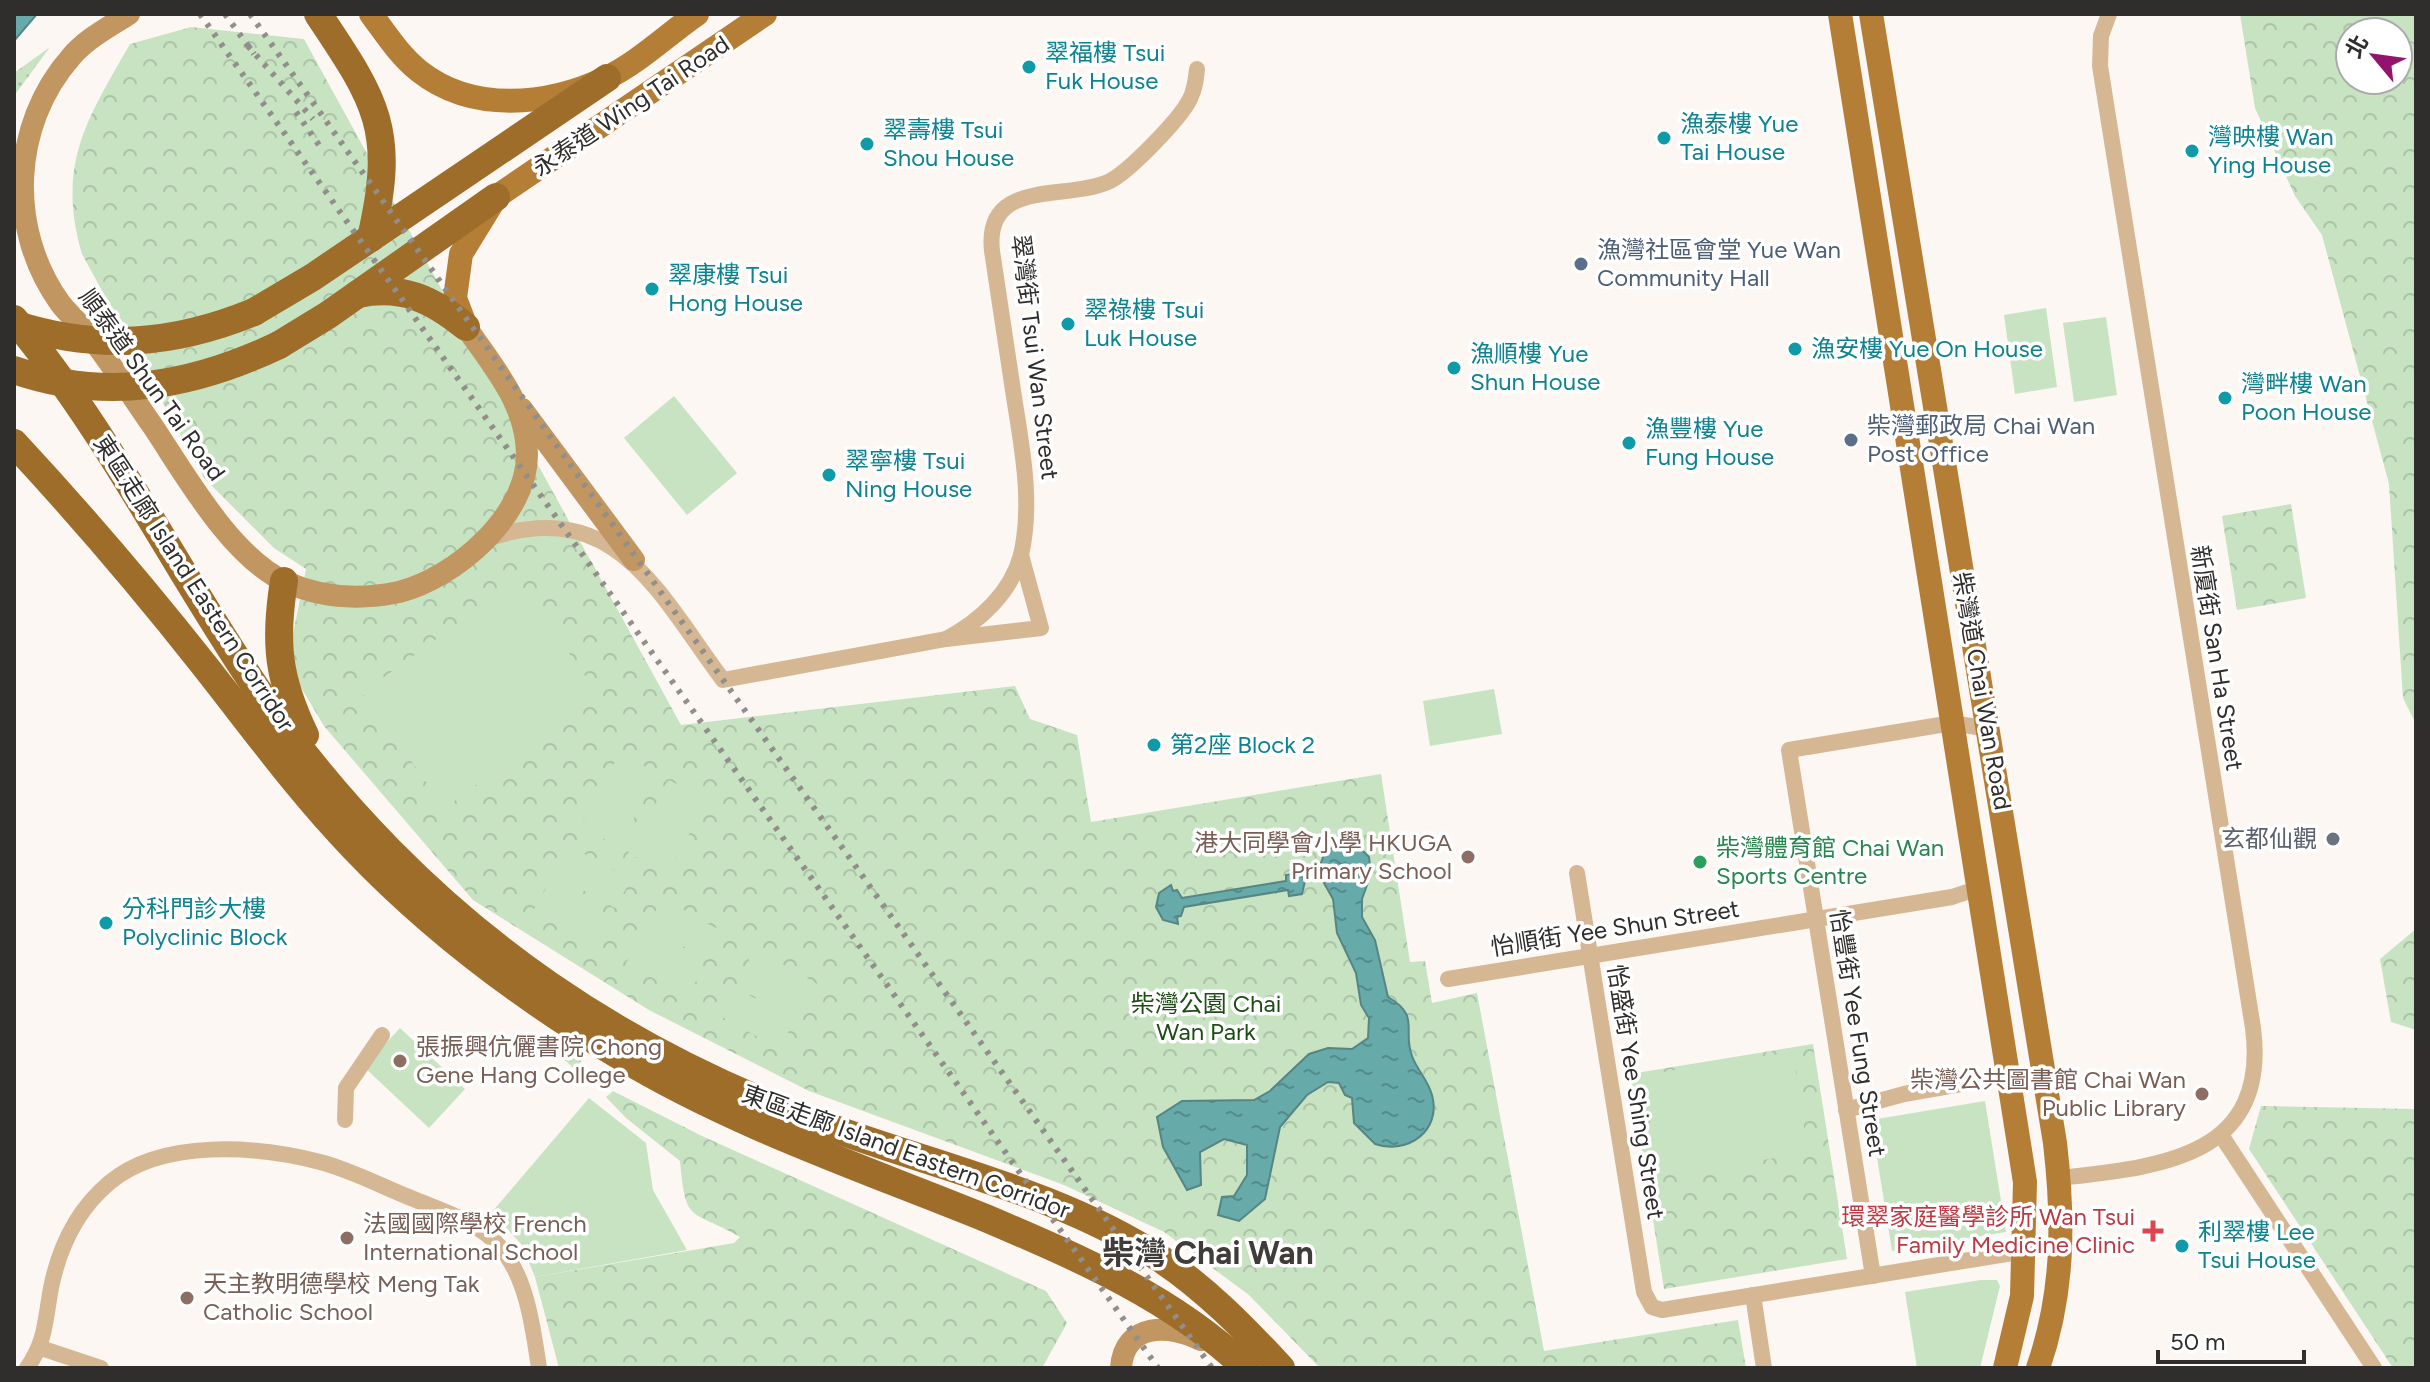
<svg xmlns="http://www.w3.org/2000/svg" width="2430" height="1382" viewBox="0 0 2430 1382" font-family="Figtree,'Noto Sans TC',sans-serif">
	<style>
		.grass { fill: url(#grass-dots) }
		.forest { fill: url(#forest-crowns); fill-rule: evenodd }
		.garden { fill: #c7e3c2 }
		.water { fill: url(#water-ripples); stroke: #568584; stroke-width: 2 }
		.lines { fill: none; stroke-linecap: round; stroke-linejoin: round }
		.street { stroke: #d5b794; stroke-width: 16 }
		.secondary { stroke: #c29661; stroke-width: 22 }
		.primary { stroke: #b47e36; stroke-width: 24 }
		.highway { stroke: #9e6d2a; stroke-width: 28 }
		.rail { stroke: #918e8b; stroke-width: 6; stroke-dasharray: 4 8; stroke-linecap: butt }
		.highway-bridge { stroke: #9e6d2a; stroke-width: 28 }
		.culture-dot { fill: #0f9aa8; stroke: #fff; stroke-width: 3 }
		.service-dot { fill: #5c6f8a; stroke: #fff; stroke-width: 3 }
		.worship-dot { fill: #6b7280; stroke: #fff; stroke-width: 3 }
		.education-dot { fill: #8d6e63; stroke: #fff; stroke-width: 3 }
		.leisure-dot { fill: #2e9e5b; stroke: #fff; stroke-width: 3 }
		.health-dot { fill: #e0444e; stroke: #fff; stroke-width: 3 }
		.labels { text-anchor: middle; stroke-width: 7; stroke-linejoin: round; paint-order: stroke }
		.culture-label { font-size: 24px; fill: #0d838f; stroke: #fff; text-anchor: start }
		.street-label { font-size: 24px; fill: #302e2d; stroke: #fff }
		.service-label { font-size: 24px; fill: #4e5e75; stroke: #fff; text-anchor: start }
		.worship-label { font-size: 24px; fill: #5b616d; stroke: #fff; text-anchor: end }
		.education-label { font-size: 24px; fill: #785e54; stroke: #fff; text-anchor: start }
		.leisure-label { font-size: 24px; fill: #27864d; stroke: #fff; text-anchor: start }
		.park-label { font-size: 24px; fill: #1d4c14; stroke: #fff }
		.health-label { font-size: 24px; fill: #be3a42; stroke: #fff; text-anchor: end }
		.district-label { font-size: 32px; font-weight: bold; fill: #403c39; stroke: #fff }
	</style>
	<defs>
		<pattern id="grass-dots" width="8" height="8" patternUnits="userSpaceOnUse" patternTransform="scale(2)"><rect width="8" height="8" fill="#c7e3c2"/><path d="M2 2h.1M6 6h.1" fill="none" stroke="#abc3a7" stroke-width="1.8" stroke-linecap="round"/></pattern>
		<pattern id="forest-crowns" width="20" height="18" patternUnits="userSpaceOnUse" patternTransform="scale(2)"><rect width="20" height="18" fill="#c7e3c2"/><path d="M2 6a3 3 0 1 1 6 0M12 15a3 3 0 1 1 6 0" fill="none" stroke="#abc3a7"/></pattern>
		<pattern id="water-ripples" width="26" height="14" patternUnits="userSpaceOnUse" patternTransform="scale(2)"><rect width="26" height="14" fill="#6aa"/><path d="M2 4q2-2 4 0t4 0M15 11q2-2 4 0t4 0" fill="none" stroke="#548b8b"/></pattern>
	</defs>
	<rect width="100%" height="100%" fill="#fcf7f2"/>
	<g class="grass">
		<polygon points="50,47 14,96 14,73"/>
		<polygon points="545,1037 584,1058 575,1069 542,1041"/>
	</g>
	<g class="forest">
		<path d="M2240 14H2416V724L2403 698 2389 484 2322 235 2295 196 2255 108ZM2350 32H2398V80H2350Z"/>
		<path d="M191 27 304 39 681 725 1015 686 1030 719 1077 735 1091 822 1381 774 1410 962 1425 961 1432 1003 1477 993 1544 1351 1738 1320 1746 1368H1320L1249 1295 1164 1232 1064 1185 809 1091 649 1010 473 900 324 726 287 664 306 569 274 548 204 478 82 254C56 165 87 119 130 44Z"/>
		<polygon points="2291,504 2306,598 2237,610 2222,516"/>
		<polygon points="2416,929 2416,1030 2391,1022 2380,959"/>
		<polygon points="1813,1044 1847,1259 1664,1289 1630,1074"/>
		<path d="M613 1091 702 1136 1046 1291 1067 1323 1042 1368H559L535 1277 734 1243 740 1237C690 1208 686 1226 680 1161L626 1118 606 1097Z"/>
		<polygon points="2261,1106 2416,1109 2416,1368 2393,1368 2249,1149"/>
	</g>
	<g class="garden">
		<polygon points="2046,308 2057,387 2015,394 2004,315"/>
		<polygon points="2106,317 2117,395 2074,402 2063,323"/>
		<polygon points="674,396 737,473 687,515 624,438"/>
		<polygon points="517,581 599,695 445,808 362,693"/>
		<polygon points="1494,689 1502,734 1430,746 1423,701"/>
		<polygon points="620,753 659,774 618,847 580,826"/>
		<polygon points="669,780 707,801 667,875 628,853"/>
		<polygon points="570,846 631,880 615,908 554,874"/>
		<polygon points="549,883 610,917 594,946 533,911"/>
		<polygon points="663,898 723,932 708,960 647,926"/>
		<polygon points="642,935 703,969 687,997 626,963"/>
		<polygon points="755,949 816,983 800,1011 739,978"/>
		<polygon points="734,987 795,1020 779,1049 719,1015"/>
		<polygon points="400,1028 465,1089 429,1128 364,1067"/>
		<polygon points="1793,1052 1808,1153 1658,1176 1643,1075"/>
		<polygon points="589,1098 646,1143 653,1190 687,1250 535,1277 521,1244 492,1212"/>
		<polygon points="1985,1101 2006,1232 1892,1251 1871,1120"/>
		<polygon points="1981,1280 1997,1280 2000,1286 1980,1368 1917,1368 1905,1292"/>
	</g>
	<g class="water">
		<polygon points="14,14 37,14 14,41"/>
		<path d="M1340 843 1357 845 1369 857 1371 874 1362 899V917L1375 940 1388 997C1421 1016 1402 1030 1412 1056 1417 1070 1428 1080 1432 1095 1442 1131 1407 1155 1375 1144L1354 1123 1352 1098 1345 1095 1339 1083 1328 1082 1307 1095 1280 1127 1265 1199 1239 1221 1218 1215 1222 1197 1234 1196 1247 1175V1145L1224 1139 1200 1152 1201 1185 1187 1190 1163 1147 1157 1117 1182 1101 1254 1100 1270 1091 1309 1054 1328 1048 1352 1049 1368 1038 1369 1018 1361 1005 1356 973 1337 933 1333 899 1320 876 1319 868 1325 852Z"/>
		<polygon points="1299,873 1305,881 1302,894 1289,896 1288,890 1184,907 1181,916 1177,917 1178,924 1163,920 1156,907 1159,893 1171,885 1173,891 1177,890 1182,898 1286,881 1286,875"/>
	</g>
	<g class="lines">
		<g class="street">
			<path d="M487 539C616 495 657 592 723 680L946 639 1041 628 1021 555"/>
			<path d="M946 639C979 622 1011 593 1021 555 1033 503 1022 448 1014 397 1007 348 999 300 992 251 984 178 1065 201 1108 182 1128 173 1180 119 1190 99 1195 89 1196 79 1197 69"/>
			<polyline points="1577,873 1644,1292 1652,1307 1662,1310 2025,1251"/>
			<polyline points="1448,979 1952,897 1979,888"/>
			<polyline points="1846,1110 1904,1094 1990,1079"/>
			<polyline points="345,1120 346,1088 382,1035"/>
			<polyline points="2221,1135 2374,1368"/>
			<path d="M2059 1178C2155 1167 2270 1160 2253 1028L2100 66 2101 36 2109 14"/>
			<polyline points="1873,1276 1789,750 1952,723 1989,729"/>
			<polyline points="1753,1295 1764,1368"/>
			<polyline points="41,1348 101,1368"/>
			<path d="M27 1368C46 1341 45 1320 51 1288 59 1248 77 1210 109 1183 162 1138 258 1146 320 1162 351 1170 381 1186 411 1198 442 1211 478 1221 501 1248 527 1279 533 1328 539 1368"/>
		</g>
		<g class="secondary">
			<path d="M129 14C109 27 86 39 71 57 11 125 7 229 60 303 68 314 80 323 88 334 112 364 132 397 154 428 186 476 232 558 286 582 322 598 361 600 399 592 455 578 527 516 527 455 527 404 493 367 466 327"/>
			<polyline points="522,409 634,560"/>
			<path d="M1121 1368C1124 1322 1170 1324 1201 1340"/>
		</g>
		<g class="primary">
			<path d="M371 14C386 34 399 55 419 71 472 113 547 106 606 78 638 63 668 34 697 14"/>
			<polyline points="1840,14 2025,1182 2022,1296 2005,1368"/>
			<path d="M1871 14 2055 1143C2064 1221 2064 1293 2038 1368"/>
			<polyline points="466,327 455,298 461,254 496,197 765,14"/>
		</g>
		<g class="highway">
			<path d="M318 14C377 102 396 130 371 238"/>
			<path d="M358 294C402 285 432 299 466 327"/>
			<polyline points="254,312 313,277 607,78"/>
			<path d="M14 319C109 433 174 567 257 689 334 803 436 907 549 985 640 1048 741 1097 846 1133 951 1170 1067 1197 1161 1259 1207 1290 1244 1328 1281 1368"/>
			<polyline points="279,345 328,315 496,197"/>
			<path d="M14 443C80 514 144 589 204 665 253 727 299 791 354 848 432 930 523 998 620 1056 734 1125 865 1169 988 1219 1079 1258 1173 1298 1246 1368"/>
			<path d="M284 581C274 643 278 679 305 735"/>
		</g>
		<g class="rail">
			<polyline points="200,14 1158,1368"/>
			<polyline points="225,14 254,54"/>
			<polyline points="250,14 1212,1368"/>
			<polyline points="248,46 313,119"/>
			<polyline points="296,112 321,148"/>
		</g>
		<g class="highway-bridge">
			<path d="M14 324C97 351 174 345 254 312"/>
			<path d="M14 370C106 402 193 386 279 345"/>
		</g>
	</g>
	<g class="culture-dot">
		<circle cx="1029" cy="67" r="8"/>
		<circle cx="1664" cy="138" r="8"/>
		<circle cx="867" cy="144" r="8"/>
		<circle cx="2192" cy="151" r="8"/>
		<circle cx="652" cy="289" r="8"/>
		<circle cx="1068" cy="324" r="8"/>
		<circle cx="1795" cy="349" r="8"/>
		<circle cx="1454" cy="368" r="8"/>
		<circle cx="2225" cy="398" r="8"/>
		<circle cx="1629" cy="443" r="8"/>
		<circle cx="829" cy="475" r="8"/>
		<circle cx="1154" cy="745" r="8"/>
		<circle cx="106" cy="923" r="8"/>
		<circle cx="2182" cy="1246" r="8"/>
	</g>
	<g class="service-dot">
		<circle cx="1581" cy="264" r="8"/>
		<circle cx="1851" cy="440" r="8"/>
	</g>
	<circle class="worship-dot" cx="2333" cy="839" r="8"/>
	<g class="education-dot">
		<circle cx="1468" cy="857" r="8"/>
		<circle cx="400" cy="1061" r="8"/>
		<circle cx="2202" cy="1094" r="8"/>
		<circle cx="347" cy="1238" r="8"/>
		<circle cx="187" cy="1298" r="8"/>
	</g>
	<circle class="leisure-dot" cx="1700" cy="862" r="8"/>
	<path class="health-dot" d="M2149 1219h8v8h8v8h-8v8h-8v-8h-8v-8h8z"/>
	<g class="labels">
		<g class="culture-label">
			<text x="1045" y="61">翠福樓 Tsui<tspan x="1045" dy="28">Fuk House</tspan></text>
			<text x="1680" y="132">漁泰樓 Yue<tspan x="1680" dy="28">Tai House</tspan></text>
			<text x="883" y="138">翠壽樓 Tsui<tspan x="883" dy="28">Shou House</tspan></text>
			<text x="2208" y="145">灣映樓 Wan<tspan x="2208" dy="28">Ying House</tspan></text>
			<text x="668" y="283">翠康樓 Tsui<tspan x="668" dy="28">Hong House</tspan></text>
			<text x="1084" y="318">翠祿樓 Tsui<tspan x="1084" dy="28">Luk House</tspan></text>
			<text x="1811" y="357">漁安樓 Yue On House</text>
			<text x="1470" y="362">漁順樓 Yue<tspan x="1470" dy="28">Shun House</tspan></text>
			<text x="2241" y="392">灣畔樓 Wan<tspan x="2241" dy="28">Poon House</tspan></text>
			<text x="1645" y="437">漁豐樓 Yue<tspan x="1645" dy="28">Fung House</tspan></text>
			<text x="845" y="469">翠寧樓 Tsui<tspan x="845" dy="28">Ning House</tspan></text>
			<text x="1170" y="753">第2座 Block 2</text>
			<text x="122" y="917">分科門診大樓<tspan x="122" dy="28">Polyclinic Block</tspan></text>
			<text x="2198" y="1240">利翠樓 Lee<tspan x="2198" dy="28">Tsui House</tspan></text>
		</g>
		<g class="street-label">
			<text transform="translate(631 106) rotate(-34)" y="8">永泰道 Wing Tai Road</text>
			<text transform="translate(1035 357) rotate(83)" y="8">翠灣街 Tsui Wan Street</text>
			<text transform="translate(152 385) rotate(54)" y="8">順泰道 Shun Tai Road</text>
			<text transform="translate(194 583) rotate(57)" y="8">東區走廊 Island Eastern Corridor</text>
			<text transform="translate(2217 658) rotate(81)" y="8">新廈街 San Ha Street</text>
			<text transform="translate(1982 691) rotate(80)" y="8">柴灣道 Chai Wan Road</text>
			<text transform="translate(1615 928) rotate(-9)" y="8">怡順街 Yee Shun Street</text>
			<text transform="translate(1858 1033) rotate(81)" y="8">怡豐街 Yee Fung Street</text>
			<text transform="translate(1636 1092) rotate(81)" y="8">怡盛街 Yee Shing Street</text>
			<text transform="translate(906 1152) rotate(20)" y="8">東區走廊 Island Eastern Corridor</text>
		</g>
		<g class="service-label">
			<text x="1597" y="258">漁灣社區會堂 Yue Wan<tspan x="1597" dy="28">Community Hall</tspan></text>
			<text x="1867" y="434">柴灣郵政局 Chai Wan<tspan x="1867" dy="28">Post Office</tspan></text>
		</g>
		<g class="worship-label">
			<text x="2317" y="847">玄都仙觀</text>
		</g>
		<g class="education-label">
			<text x="1452" y="851" text-anchor="end">港大同學會小學 HKUGA<tspan x="1452" dy="28">Primary School</tspan></text>
			<text x="416" y="1055">張振興伉儷書院 Chong<tspan x="416" dy="28">Gene Hang College</tspan></text>
			<text x="2186" y="1088" text-anchor="end">柴灣公共圖書館 Chai Wan<tspan x="2186" dy="28">Public Library</tspan></text>
			<text x="363" y="1232">法國國際學校 French<tspan x="363" dy="28">International School</tspan></text>
			<text x="203" y="1292">天主教明德學校 Meng Tak<tspan x="203" dy="28">Catholic School</tspan></text>
		</g>
		<g class="leisure-label">
			<text x="1716" y="856">柴灣體育館 Chai Wan<tspan x="1716" dy="28">Sports Centre</tspan></text>
		</g>
		<g class="park-label">
			<text x="1206" y="1012">柴灣公園 Chai<tspan x="1206" dy="28">Wan Park</tspan></text>
		</g>
		<g class="health-label">
			<text x="2135" y="1225">環翠家庭醫學診所 Wan Tsui<tspan x="2135" dy="28">Family Medicine Clinic</tspan></text>
		</g>
		<g class="district-label">
			<text x="1208" y="1264">柴灣 Chai Wan</text>
		</g>
	</g>
	<rect width="2430" height="1382" fill="none" stroke="#302e2d" stroke-width="32"/>
	<g transform="translate(2374 56) rotate(299)"><circle r="38" fill="#ffffff" stroke="#acabab" stroke-width="2"/>
	<path d="M0-6L14 30L0 20L-14 30Z" fill="#94146d"/>
	<text y="-12" font-size="22" font-weight="bold" text-anchor="middle" fill="#302e2d">北</text>
	</g>
	<path d="M2158 1350v12h146v-12" fill="none" stroke="#302e2d" stroke-width="4"/>
	<text x="2170" y="1350" font-size="24" fill="#302e2d" stroke="#ffffff" stroke-width="6" paint-order="stroke">50 m</text>
</svg>
